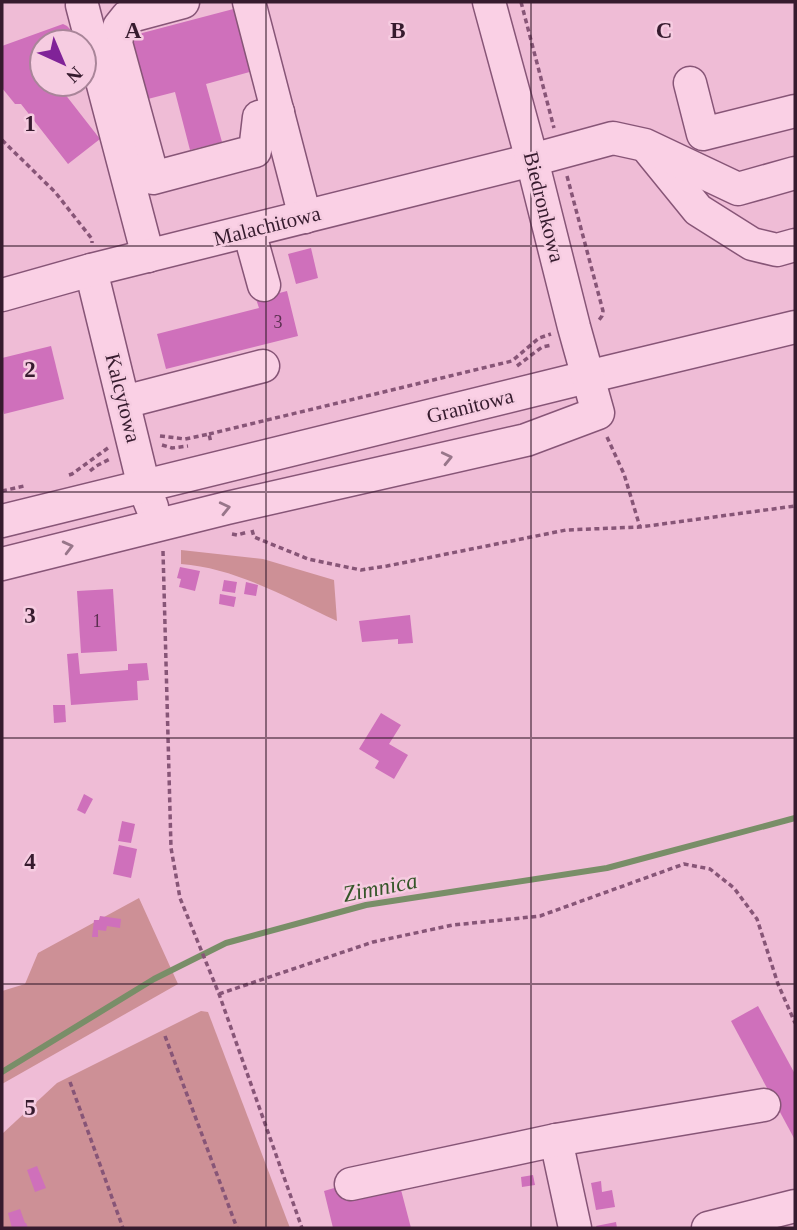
<svg xmlns="http://www.w3.org/2000/svg" width="797" height="1230" viewBox="0 0 797 1230" font-family="Georgia,serif">
	<style>
		.green { fill: #cd9096 }
		.lines { fill: none; stroke-linecap: round; stroke-linejoin: round }
		.stream { stroke: #798e68; stroke-width: 6 }
		.building { fill: #cf70bb }
		.minor-casing { stroke: #875577; stroke-width: 35 }
		.path { stroke: #875577; stroke-width: 3.5; stroke-dasharray: 5 3.5; stroke-linecap: butt }
		.minor { stroke: #fad0e5; stroke-width: 32 }
		.oneway { stroke: #98768a }
		.grid { fill: none; stroke: #361b2e; stroke-width: 2; stroke-opacity: 0.55 }
		.labels { text-anchor: middle; stroke-width: 5; stroke-linejoin: round; paint-order: stroke }
		.number-label { font-size: 18px; fill: #5c3051 }
		.street-label { font-size: 21px; fill: #361b2e; stroke: #f6cce1 }
		.water-label { font-size: 23px; font-style: italic; fill: #355629; stroke: #f6cce1 }
		.grid-label { font-size: 23px; text-anchor: middle; font-weight: bold; fill: #361b2e; stroke: #f6cce1; stroke-width: 5; stroke-linejoin: round; paint-order: stroke }
	</style>
	<rect width="100%" height="100%" fill="#efbcd6"/>
	<g class="green">
		<path d="M181 550 263 559 334 580 337 621C287 598 236 568 181 564Z"/>
		<polygon points="139,898 178,984 2,1084 2,991 25,984 38,953"/>
		<polygon points="201,1011 208,1012 290,1228 2,1228 2,1134 57,1083"/>
	</g>
	<g class="lines">
		<polyline class="stream" points="2,1072 154,979 226,943 366,905 607,868 795,818"/>
	</g>
	<g class="building">
		<polygon points="241,7 257,70 206,84 222,142 190,150 175,92 144,100 127,37"/>
		<polygon points="63,24 67,26 70,29 73,42 42,42 42,84 72,84 61,89 100,139 68,164 21,104 15,104 2,88 2,46"/>
		<polygon points="311,248 318,278 296,284 288,254"/>
		<polygon points="287,291 298,336 166,369 157,334 259,308 256,299"/>
		<polygon points="51,346 64,399 4,414 2,405 2,358"/>
		<polygon points="180,567 200,571 195,591 179,587 181,579 177,578"/>
		<polygon points="224,580 237,582 235,593 222,591"/>
		<polygon points="246,582 258,585 256,596 244,594"/>
		<polygon points="113,589 117,651 81,653 77,591"/>
		<polygon points="220,594 236,597 234,607 219,604"/>
		<polygon points="410,615 413,643 398,644 398,639 362,642 359,621"/>
		<polygon points="78,653 80,674 128,670 128,664 147,663 149,680 137,681 138,700 71,705 67,654"/>
		<polygon points="53,705 65,705 66,722 54,723"/>
		<polygon points="381,713 401,725 389,744 408,755 394,779 375,768 379,761 359,749"/>
		<polygon points="84,794 93,799 85,814 77,810"/>
		<polygon points="122,821 135,824 131,843 118,841"/>
		<polygon points="119,845 137,849 131,878 113,874"/>
		<polygon points="100,916 121,919 120,928 107,926 106,931 98,930 98,937 92,937 94,920 99,920"/>
		<polygon points="758,1006 795,1074 795,1140 731,1021"/>
		<polygon points="37,1166 46,1188 35,1192 27,1170"/>
		<polygon points="533,1175 535,1185 522,1187 521,1177"/>
		<polygon points="601,1181 602,1192 612,1190 615,1207 596,1210 591,1183"/>
		<polygon points="341,1186 344,1200 400,1186 411,1228 333,1228 324,1191"/>
		<polygon points="20,1209 25,1223 26,1223 28,1228 12,1228 8,1213"/>
		<polygon points="616,1222 617,1228 597,1228 596,1226"/>
	</g>
	<g class="lines">
		<defs>
			<g id="minor">
				<polyline points="183,2 127,17 119,27 116,43 153,178 255,151 259,117 278,112"/>
				<polyline points="249,2 305,217"/>
				<polyline points="82,5 148,256"/>
				<polyline points="690,83 703,134 795,111"/>
				<polyline points="650,151 698,210 752,244 777,250 795,245"/>
				<polyline points="249,231 264,285"/>
				<polyline points="91,270 144,487 152,507"/>
				<polyline points="2,295 91,270 532,160 613,138 645,145 738,189 795,173"/>
				<polyline points="124,402 263,366"/>
				<polyline points="2,521 587,377 795,327"/>
				<polyline points="2,564 227,508 526,440 598,413 574,327 532,160 489,2"/>
				<polyline points="556,1140 575,1228"/>
				<polyline points="351,1184 556,1140 764,1105"/>
				<polyline points="708,1228 795,1206"/>
			</g>
		</defs>
		<use href="#minor" class="minor-casing"/>
		<g class="path">
			<polyline points="521,2 554,128"/>
			<polyline points="2,140 55,192 92,239 92,243"/>
			<polyline points="567,176 603,311 602,316 599,320"/>
			<polyline points="517,366 542,347 552,345"/>
			<polyline points="209,434 512,361 539,338 551,334"/>
			<polyline points="160,436 185,439 209,434 211,443"/>
			<polyline points="607,437 624,474 640,527"/>
			<polyline points="162,445 172,448 188,446"/>
			<polyline points="90,471 96,466 110,459"/>
			<polyline points="69,475 72,474 108,448"/>
			<polyline points="2,491 24,486"/>
			<polyline points="252,530 254,537 308,559 361,570 387,566 566,530 640,527 795,506"/>
			<polyline points="232,534 237,535 248,532"/>
			<polyline points="163,551 171,848 180,898 219,994 302,1228"/>
			<polyline points="219,994 373,942 453,925 540,916 684,864 710,869 734,888 757,919 778,984 795,1023"/>
			<polyline points="165,1036 237,1228"/>
			<polyline points="70,1082 123,1228"/>
		</g>
		<use href="#minor" class="minor"/>
	</g>
	<defs><path id="oneway-chevron" d="M-2-3.5L2.5 0L-2 3.5" fill="none" stroke-width="1.6" stroke-linecap="round" stroke-linejoin="round" transform="scale(1.75)"/></defs>
	<g class="oneway">
		<use href="#oneway-chevron" transform="translate(447 458) rotate(-13)"/>
		<use href="#oneway-chevron" transform="translate(225 508) rotate(-13)"/>
		<use href="#oneway-chevron" transform="translate(68 547) rotate(-14)"/>
	</g>
	<path class="grid" d="M266 2V1228M531 2V1228M2 246H795M2 492H795M2 738H795M2 984H795"/>
	<g class="labels">
		<g class="number-label">
			<text x="278" y="328">3</text>
			<text x="97" y="627">1</text>
		</g>
		<g class="street-label">
			<text transform="translate(544 207) rotate(76)" y="7">Biedronkowa</text>
			<text transform="translate(267 226) rotate(-14)" y="7">Malachitowa</text>
			<text transform="translate(123 398) rotate(76)" y="7">Kalcytowa</text>
			<text transform="translate(470 406) rotate(-14)" y="7">Granitowa</text>
		</g>
		<g class="water-label">
			<text transform="translate(380 887) rotate(-11)" y="8">Zimnica</text>
		</g>
	</g>
	<g class="grid-label">
		<text x="133" y="38">A</text>
		<text x="398" y="38">B</text>
		<text x="664" y="38">C</text>
		<text x="30" y="131">1</text>
		<text x="30" y="377">2</text>
		<text x="30" y="623">3</text>
		<text x="30" y="869">4</text>
		<text x="30" y="1115">5</text>
	</g>
	<rect width="797" height="1230" fill="none" stroke="#361b2e" stroke-width="7"/>
	<g transform="translate(63 63) rotate(136)"><circle r="33" fill="#f6cce1" stroke="#a98599" stroke-width="2"/>
	<path d="M0-5L12 26L0 18L-12 26Z" fill="#802398"/>
	<text y="-10" font-size="19" font-weight="bold" text-anchor="middle" fill="#361b2e">N</text>
	</g>
</svg>
